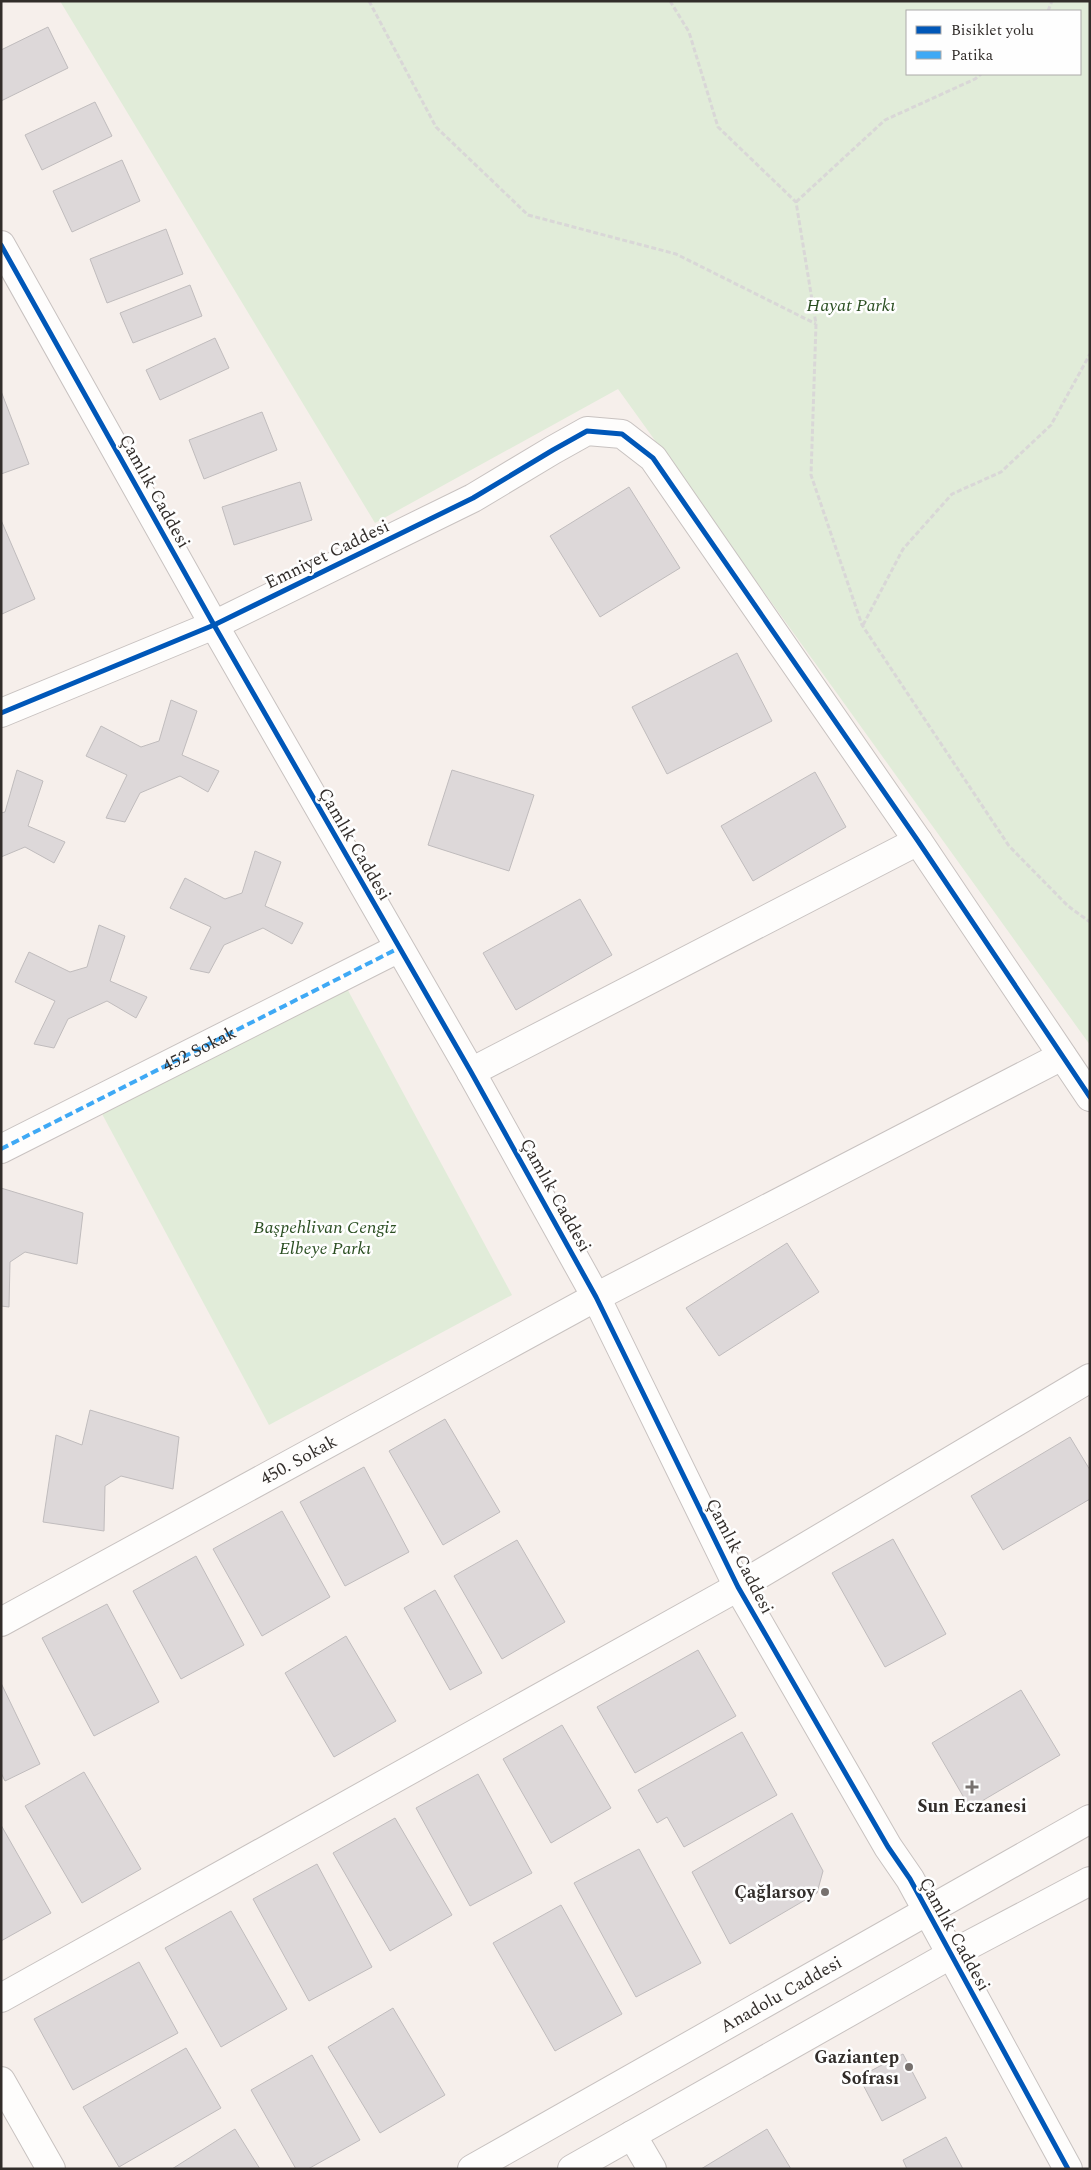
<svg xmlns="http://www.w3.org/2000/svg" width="1091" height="2170" viewBox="0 0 1091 2170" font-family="Spectral,serif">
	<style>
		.green { fill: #e1ecd9; fill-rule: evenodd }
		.building { fill: #ddd8d9; stroke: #c0bcbd }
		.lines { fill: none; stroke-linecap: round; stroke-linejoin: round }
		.street-casing { stroke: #c8c2c0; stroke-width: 30 }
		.secondary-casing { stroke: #c8c2c0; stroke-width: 30 }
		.path { stroke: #d9d7d7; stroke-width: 3; stroke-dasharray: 5 2.5; stroke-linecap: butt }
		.street { stroke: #fefdfc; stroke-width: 28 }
		.secondary { stroke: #fefdfc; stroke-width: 28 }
		.quiet { stroke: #3fa9f5; stroke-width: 4; stroke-dasharray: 8 4; stroke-linecap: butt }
		.cycleway-casing { stroke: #fefefe; stroke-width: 8 }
		.cycleway { stroke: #0057b8; stroke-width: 5 }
		.poi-dot { fill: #77716e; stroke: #fefefe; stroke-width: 2 }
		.labels { text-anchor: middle; stroke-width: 5; stroke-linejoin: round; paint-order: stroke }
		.park-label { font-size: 18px; font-style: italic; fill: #2b4f22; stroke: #fefefe }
		.street-label { font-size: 18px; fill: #322d2a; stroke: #fefefe }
		.poi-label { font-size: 18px; font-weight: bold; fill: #322d2a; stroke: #fefefe; text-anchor: end }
	</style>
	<rect width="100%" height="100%" fill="#f6efeb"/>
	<g class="green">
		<path d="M60 1H1090V1045L618 389 375 523ZM907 11H1080V74H907Z"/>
		<polygon points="344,983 512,1295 269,1425 101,1112"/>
	</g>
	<g class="building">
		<polygon points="48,27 68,68 1,101 1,50"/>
		<polygon points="95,102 112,136 42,170 25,135"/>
		<polygon points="122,160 140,201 72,232 53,191"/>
		<polygon points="166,229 183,274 107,303 90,259"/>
		<polygon points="190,285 202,316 133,343 120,313"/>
		<polygon points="215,338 229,368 160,400 146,370"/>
		<polygon points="1,391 29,464 1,474"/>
		<polygon points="262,412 277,450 204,479 189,440"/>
		<polygon points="300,482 312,520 234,545 222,507"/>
		<polygon points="629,487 680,568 600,617 550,536"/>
		<polygon points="1,520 35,599 2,614 1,613"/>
		<polygon points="737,653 772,721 667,774 632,707"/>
		<polygon points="171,700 197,711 182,755 219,771 208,792 180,776 140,793 125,822 106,818 127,775 86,756 101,726 141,747 159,741"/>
		<polygon points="17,770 43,781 28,826 65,842 54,863 25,847 1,857 1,813 5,812"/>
		<polygon points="452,770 534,795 509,871 428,845"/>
		<polygon points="815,772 846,827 753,881 721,826"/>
		<polygon points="255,851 281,862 265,906 303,923 292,944 263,928 224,945 209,973 190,969 211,927 170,908 185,878 225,899 242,893"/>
		<polygon points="580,899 612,955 516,1010 483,953"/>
		<polygon points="99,925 125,936 110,981 147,997 136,1018 107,1001 68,1019 54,1048 34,1044 55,1001 15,982 29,952 70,972 87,967"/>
		<polygon points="1,1188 83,1213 77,1264 25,1252 10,1262 9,1307 1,1306"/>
		<polygon points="787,1243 819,1292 719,1356 686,1308"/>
		<polygon points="90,1410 179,1437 173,1489 121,1476 105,1486 104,1531 43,1522 56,1435 82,1445"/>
		<polygon points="445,1419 500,1512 443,1545 389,1451"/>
		<polygon points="1070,1437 1090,1470 1090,1499 1003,1550 971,1496"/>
		<polygon points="364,1467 409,1552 345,1586 300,1502"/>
		<polygon points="282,1511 330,1597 262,1636 213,1549"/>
		<polygon points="893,1539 946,1634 885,1667 832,1573"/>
		<polygon points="517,1540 565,1622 502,1659 454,1576"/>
		<polygon points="196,1556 244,1645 181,1679 133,1591"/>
		<polygon points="435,1590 482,1673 450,1690 404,1608"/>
		<polygon points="107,1604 159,1702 94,1736 42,1638"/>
		<polygon points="346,1636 396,1721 334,1757 285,1673"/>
		<polygon points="698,1650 736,1716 635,1773 597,1707"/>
		<polygon points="1,1683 40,1764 5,1781 1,1773"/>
		<polygon points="1021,1690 1060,1755 970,1808 932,1743"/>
		<polygon points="562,1725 611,1808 551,1843 503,1759"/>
		<polygon points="742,1732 777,1795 684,1847 667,1817 657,1823 638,1790"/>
		<polygon points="84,1772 141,1869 82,1903 25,1806"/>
		<polygon points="478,1774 532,1873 470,1906 416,1808"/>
		<polygon points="792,1813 823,1871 817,1893 730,1944 692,1872"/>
		<polygon points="395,1818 452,1915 390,1951 333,1853"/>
		<polygon points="1,1825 51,1913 1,1941"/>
		<polygon points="639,1849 701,1963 636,1997 574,1883"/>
		<polygon points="317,1864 372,1967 309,2001 253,1899"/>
		<polygon points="561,1905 622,2014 555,2051 493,1943"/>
		<polygon points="231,1911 287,2009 221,2047 165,1948"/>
		<polygon points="139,1962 178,2033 73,2090 34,2019"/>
		<polygon points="393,2008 445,2095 380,2133 328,2047"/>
		<polygon points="186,2048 221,2108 119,2167 83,2107"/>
		<polygon points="903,2054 926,2098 882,2121 859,2077"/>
		<polygon points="312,2055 360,2140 308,2169 296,2169 251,2090"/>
		<polygon points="235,2129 260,2169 172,2169"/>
		<polygon points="767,2129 791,2169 701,2169"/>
		<polygon points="946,2137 963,2169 907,2169 903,2160"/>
	</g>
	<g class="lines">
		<defs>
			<g id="street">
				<polyline points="1,713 214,625 473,498 553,450 587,431 622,434 653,458 918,841 1090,1097"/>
				<polyline points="471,1072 918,841"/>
				<polyline points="1,1149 399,948"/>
				<path id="s1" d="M1 1622 596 1297 1062 1056"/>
				<polyline points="1,1998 738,1587 1090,1378"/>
				<polyline points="1,2081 51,2169"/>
				<polyline points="632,2135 652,2169"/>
			</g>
			<g id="secondary">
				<polyline points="1,245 214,625 471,1072 596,1297 738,1587 888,1847 910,1879 1068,2169"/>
				<path id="s2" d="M472 2169 1090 1819"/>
				<polyline points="572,2169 950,1955 1090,1881"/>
			</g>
		</defs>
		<use href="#street" class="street-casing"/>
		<use href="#secondary" class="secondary-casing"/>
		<g class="path">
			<polyline points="369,1 436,127 528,215 676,254 816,324"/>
			<polyline points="670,1 689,32 718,127 796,202 816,324 811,475 862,625 1009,846 1068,906 1090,922"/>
			<polyline points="1048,11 1052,1"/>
			<polyline points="796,202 885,120 975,79 981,74"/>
			<polyline points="863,625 903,549 952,494 1001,472 1051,425 1090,354"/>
		</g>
		<use href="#street" class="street"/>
		<use href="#secondary" class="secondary"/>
		<path class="quiet" id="s3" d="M1 1149 399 948"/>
		<defs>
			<g id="cycleway">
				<polyline points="1,245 214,625 471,1072 596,1297 738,1587 888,1847 910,1879 1068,2169"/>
				<polyline points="1,713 214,625 473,498 553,450 587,431 622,434 653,458 918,841 1090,1097"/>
			</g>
		</defs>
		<use href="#cycleway" class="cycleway-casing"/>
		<use href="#cycleway" class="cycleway"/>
	</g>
	<g class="poi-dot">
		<path d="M969.5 1779.5h5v5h5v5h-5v5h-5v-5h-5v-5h5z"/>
		<circle cx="825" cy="1892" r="5"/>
		<circle cx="909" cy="2067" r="5"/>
	</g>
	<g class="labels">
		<g class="park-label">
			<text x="851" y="311">Hayat Parkı</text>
			<text x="325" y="1233">Başpehlivan Cengiz<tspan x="325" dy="21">Elbeye Parkı</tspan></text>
		</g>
		<g class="street-label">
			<text transform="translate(155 491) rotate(61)" y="6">Çamlık Caddesi</text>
			<text transform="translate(327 554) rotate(-26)" y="6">Emniyet Caddesi</text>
			<text transform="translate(355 844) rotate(60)" y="6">Çamlık Caddesi</text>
			<text dy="6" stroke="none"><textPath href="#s3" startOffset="222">452 Sokak</textPath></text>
			<text transform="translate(556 1195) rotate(61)" y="6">Çamlık Caddesi</text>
			<text dy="6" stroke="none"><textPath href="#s1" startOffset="339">450. Sokak</textPath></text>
			<text transform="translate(740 1556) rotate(63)" y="6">Çamlık Caddesi</text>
			<text transform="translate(955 1934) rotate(61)" y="6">Çamlık Caddesi</text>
			<text dy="6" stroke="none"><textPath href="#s2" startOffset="355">Anadolu Caddesi</textPath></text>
		</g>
		<g class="poi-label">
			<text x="972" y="1812" text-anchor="middle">Sun Eczanesi</text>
			<text x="815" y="1898">Çağlarsoy</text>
			<text x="899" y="2063">Gaziantep<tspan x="899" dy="21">Sofrası</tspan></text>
		</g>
	</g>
	<rect width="1091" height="2170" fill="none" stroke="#322d2a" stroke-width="5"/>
	<rect x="906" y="10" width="175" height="65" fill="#fefefe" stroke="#acaaa9"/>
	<rect x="916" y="26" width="25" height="8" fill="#0057b8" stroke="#acaaa9"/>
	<text x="951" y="35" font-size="15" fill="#322d2a">Bisiklet yolu</text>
	<rect x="916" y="51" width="25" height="8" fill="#3fa9f5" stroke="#acaaa9"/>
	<text x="951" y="60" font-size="15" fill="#322d2a">Patika</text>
</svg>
